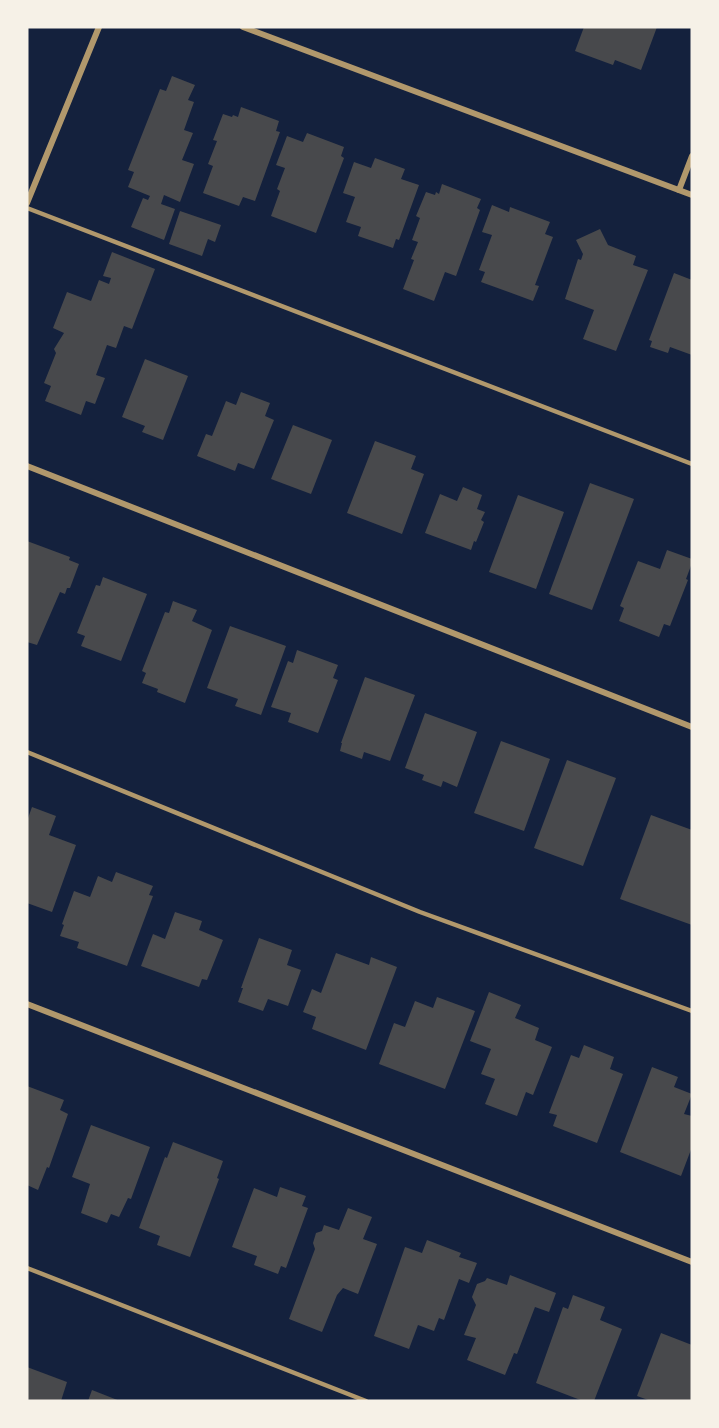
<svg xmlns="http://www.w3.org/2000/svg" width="719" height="1428" viewBox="0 0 719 1428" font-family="Quicksand,sans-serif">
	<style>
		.building { fill: #48494c }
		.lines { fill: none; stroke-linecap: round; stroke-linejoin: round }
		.service { stroke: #b1986c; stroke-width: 4.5 }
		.minor { stroke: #b1986c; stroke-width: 6 }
	</style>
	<rect width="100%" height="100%" fill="#14213d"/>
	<g class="building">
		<polygon points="584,27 657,27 641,70 615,60 613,65 575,51"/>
		<polygon points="172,76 195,85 188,100 194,102 184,130 193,133 182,160 194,164 180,202 164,195 161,204 175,209 164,240 131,227 143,198 148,200 150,196 128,187 134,172 128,170 160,89 166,91"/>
		<polygon points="241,107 279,121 276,131 280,132 255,201 243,197 239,206 203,193 213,166 208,164 217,141 213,140 223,114 232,117 233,115 238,117"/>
		<polygon points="307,133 344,147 341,156 344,158 316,233 271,216 280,191 277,189 285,168 276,165 287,136 303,142"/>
		<polygon points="375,158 405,169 401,179 419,185 399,240 396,239 393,248 358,236 361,227 346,222 355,197 343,193 354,162 371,168"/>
		<polygon points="442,184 481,199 477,208 480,210 456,276 445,272 434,301 403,289 414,260 411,259 418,242 412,240 420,218 416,216 426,192 435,195 436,192 439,194"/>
		<polygon points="492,205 509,212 510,207 550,222 545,234 553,237 535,285 539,286 533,301 481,282 485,272 479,270 492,235 482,232"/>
		<polygon points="180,211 221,225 215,242 208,239 202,256 169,244"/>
		<polygon points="600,229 608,245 636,256 633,265 648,270 616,351 583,339 594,310 565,299 578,259 581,260 583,254 576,240"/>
		<polygon points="112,252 155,269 132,329 124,326 116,348 107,345 96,375 105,378 95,404 86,401 81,415 45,401 51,386 44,383 56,353 54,349 64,333 53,328 67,292 91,301 99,280 109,284 111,278 103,276"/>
		<polygon points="674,273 692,280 692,355 670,347 668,353 650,347 652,341 649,340"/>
		<polygon points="145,359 188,376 163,440 142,432 145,426 122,417"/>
		<polygon points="241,392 270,403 265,416 274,420 254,469 238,463 235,471 197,456 206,434 212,436 226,401 236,405"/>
		<polygon points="293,425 332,440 311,494 271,479"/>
		<polygon points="375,441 416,456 411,469 424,474 402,534 347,513"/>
		<polygon points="590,483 634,499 592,610 549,594"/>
		<polygon points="463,487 482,495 477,509 485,512 481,520 484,522 476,542 474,541 471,550 425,533 440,494 457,501"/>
		<polygon points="518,495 564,512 536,589 489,572"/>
		<polygon points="27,541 70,557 69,560 79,564 70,588 67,588 65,594 60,592 37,645 27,642"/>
		<polygon points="667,550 692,559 692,563 686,579 688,580 670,626 664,624 659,637 619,621 624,608 620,606 638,561 660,569"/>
		<polygon points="103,577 147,594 121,661 81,646 85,636 77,633 96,585 100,586"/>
		<polygon points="173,601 197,610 192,621 212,630 185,703 157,692 158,689 142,683 146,673 142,671 165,612 169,613"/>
		<polygon points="230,626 286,646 261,715 235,706 238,699 207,688"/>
		<polygon points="297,650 338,665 333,678 338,680 318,733 288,722 291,713 271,707 288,661 293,663"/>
		<polygon points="365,677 415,695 390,761 364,752 362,759 340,751 342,743 341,743"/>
		<polygon points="425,713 477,732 457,787 443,781 441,787 422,780 424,775 405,768"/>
		<polygon points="501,741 550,759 524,831 474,813"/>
		<polygon points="567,760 616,778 583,866 534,848"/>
		<polygon points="32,807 56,816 49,835 76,845 52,912 27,903 27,821"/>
		<polygon points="651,815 692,830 692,925 620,899"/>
		<polygon points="116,872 153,886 149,895 153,896 127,966 77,948 79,942 60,936 64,925 62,924 74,891 90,897 98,876 112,882"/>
		<polygon points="175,912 202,921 199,930 223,940 207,980 202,979 199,987 141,966 153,934 165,939"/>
		<polygon points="259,938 292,950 287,965 301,970 288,1006 268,999 263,1011 238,1002 243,988 241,988"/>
		<polygon points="336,953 369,965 371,957 397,967 366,1050 312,1029 316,1017 303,1012 312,989 321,993"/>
		<polygon points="489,992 521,1005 515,1018 539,1028 535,1040 552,1047 533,1095 526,1092 517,1116 485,1104 495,1079 481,1074 491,1049 470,1041"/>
		<polygon points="437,997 475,1011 445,1089 379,1064 394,1023 405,1027 415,1001 433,1008"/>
		<polygon points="584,1045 614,1057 610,1069 623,1074 597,1143 553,1126 557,1115 549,1113 571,1055 579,1058"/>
		<polygon points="652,1067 678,1077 674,1087 692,1094 684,1114 692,1116 692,1147 681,1176 620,1152"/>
		<polygon points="27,1086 64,1100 60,1110 68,1114 49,1168 47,1167 38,1190 27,1185"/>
		<polygon points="91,1125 150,1147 131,1199 128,1198 119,1217 111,1214 107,1223 81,1213 90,1184 72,1177"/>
		<polygon points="173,1142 223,1161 217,1178 219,1179 190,1257 157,1245 160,1236 139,1228 165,1157 167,1158"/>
		<polygon points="280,1187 306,1196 302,1206 308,1208 286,1268 281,1266 278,1274 254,1265 257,1256 232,1247 254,1188 277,1197"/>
		<polygon points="348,1208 372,1217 363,1239 377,1244 358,1294 343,1288 337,1295 322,1332 289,1319 315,1249 313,1243 316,1233 322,1231 324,1225 339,1230"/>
		<polygon points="427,1240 461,1253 459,1257 477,1263 469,1283 459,1279 444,1320 439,1318 434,1331 418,1325 409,1349 374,1336 405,1247 422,1253"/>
		<polygon points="510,1275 556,1293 549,1312 535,1307 517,1354 514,1353 505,1375 467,1360 476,1338 464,1335 476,1305 472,1297 477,1284 485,1281 487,1278 507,1285"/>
		<polygon points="573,1295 605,1307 600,1320 622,1329 594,1401 583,1401 536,1383 563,1307 568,1309"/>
		<polygon points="661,1333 692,1345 692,1401 651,1401 637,1396"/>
		<polygon points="27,1367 67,1382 61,1401 27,1401"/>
		<polygon points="92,1390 120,1401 88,1401"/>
	</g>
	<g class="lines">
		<g class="service">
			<polyline points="27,208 692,464"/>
			<polyline points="27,752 420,912 692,1011"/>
			<polyline points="27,1268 366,1401"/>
		</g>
		<g class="minor">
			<polyline points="243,27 692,195"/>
			<polyline points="679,190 692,156"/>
			<polyline points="27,203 99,27"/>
			<polyline points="27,466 692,727"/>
			<polyline points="27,1004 692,1262"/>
		</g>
	</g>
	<rect width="719" height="1428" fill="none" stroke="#f6f1e7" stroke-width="57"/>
</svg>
